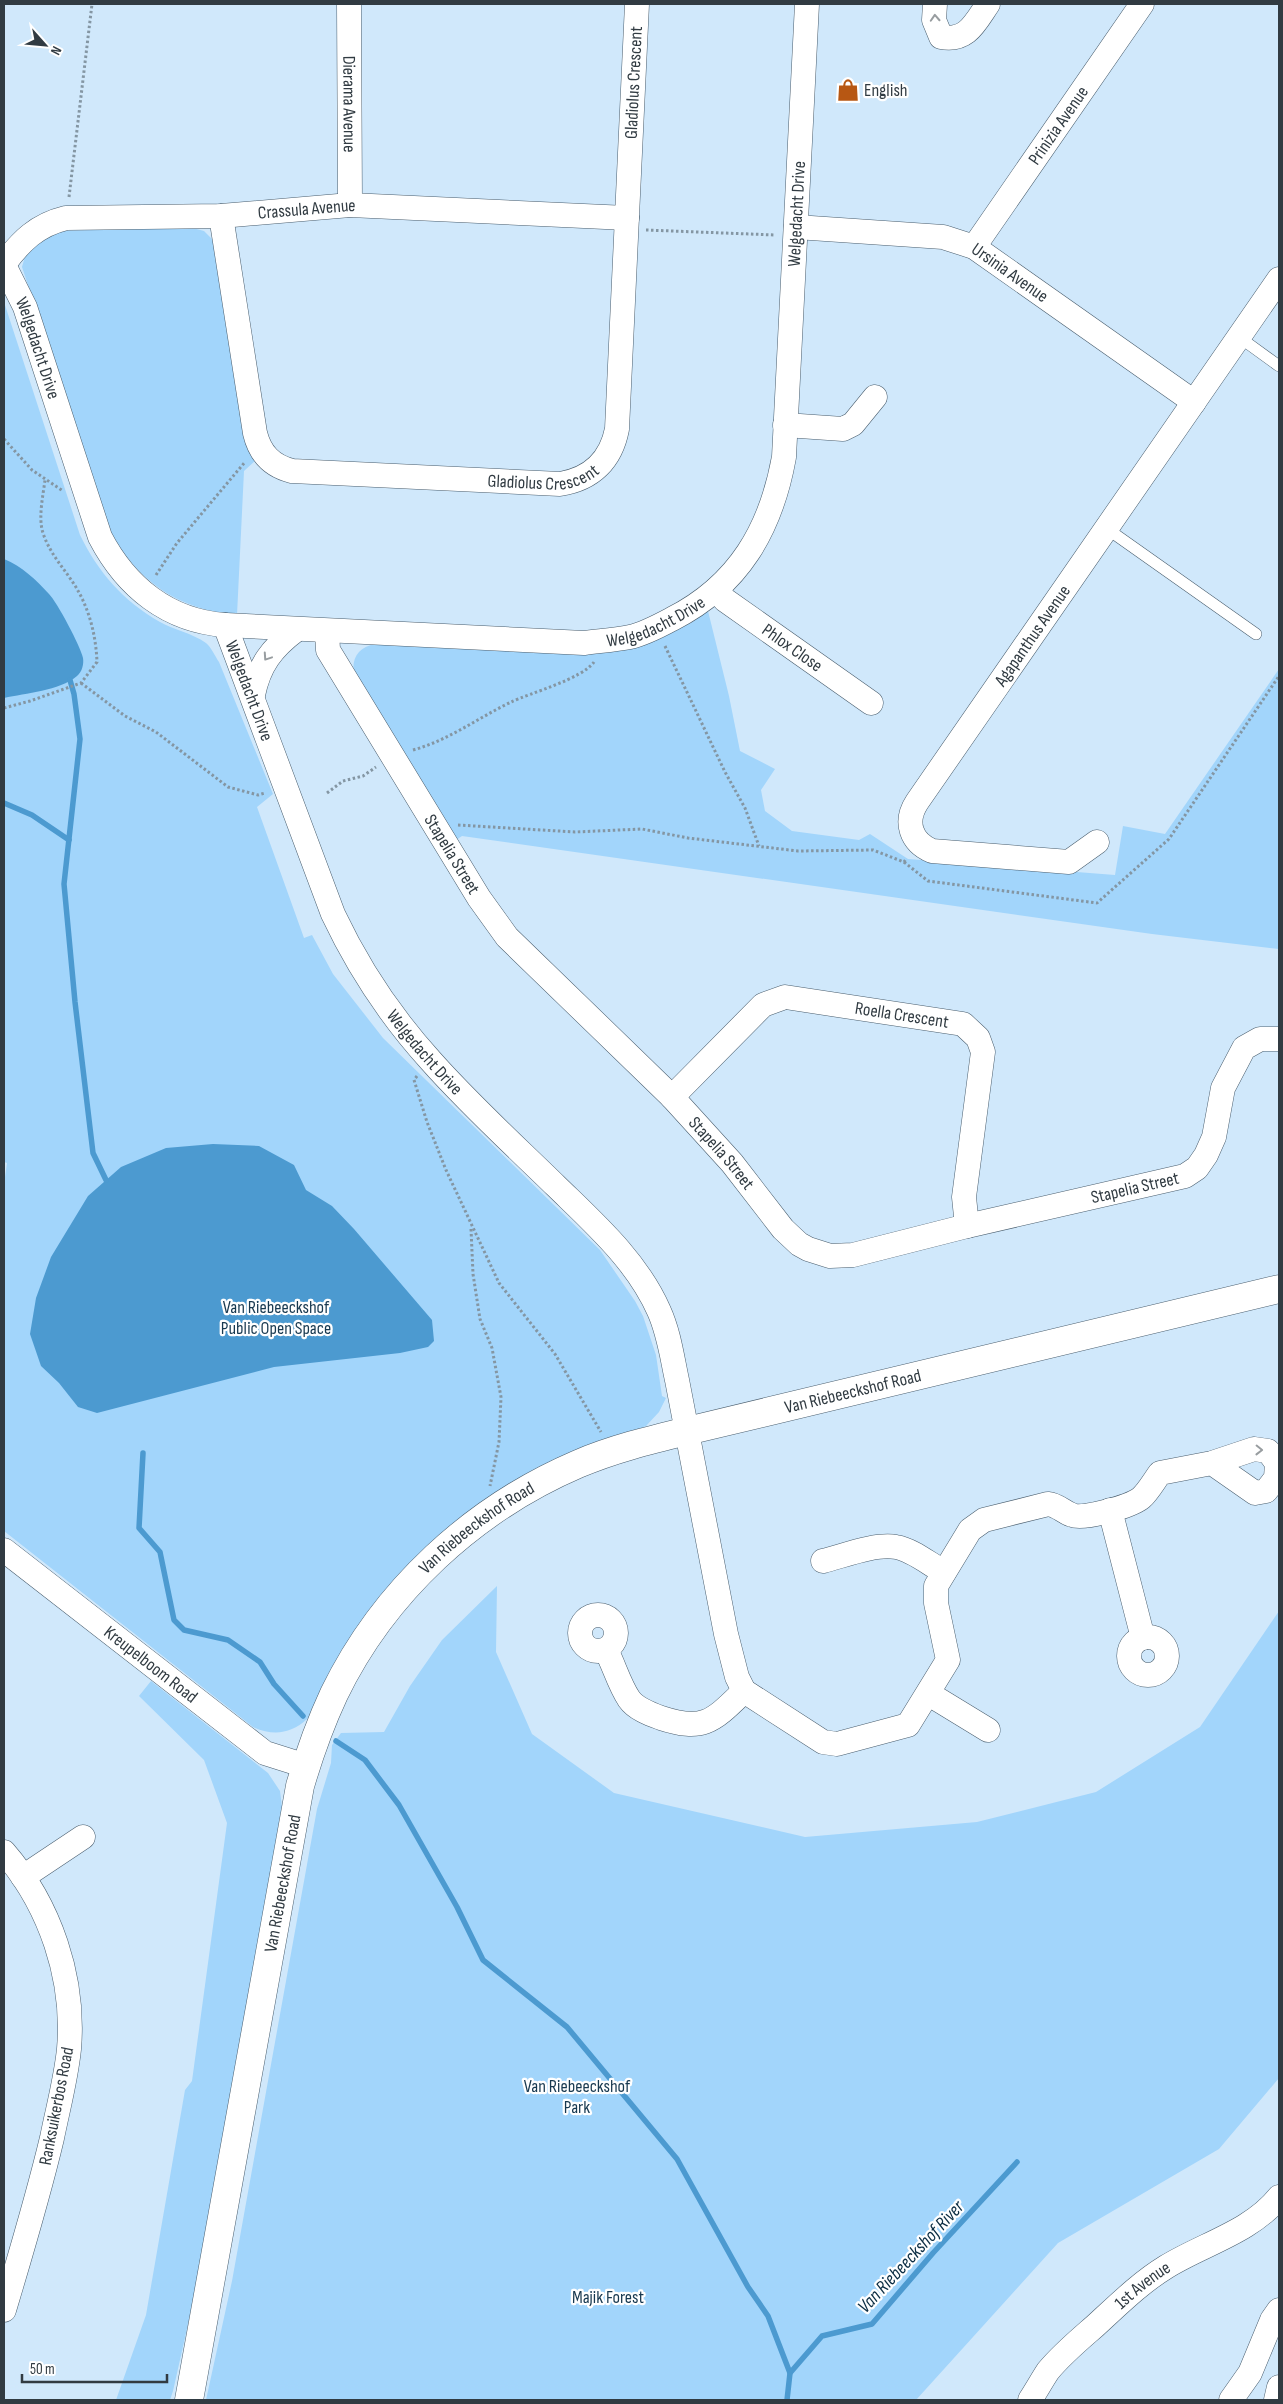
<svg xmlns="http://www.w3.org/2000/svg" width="1283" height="2404" viewBox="0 0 1283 2404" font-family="'Sofia Sans Condensed',sans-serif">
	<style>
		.green { fill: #a2d5fb }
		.water { fill: #4c9ad0 }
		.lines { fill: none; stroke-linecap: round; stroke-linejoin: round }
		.stream { stroke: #4c9ad0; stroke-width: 5.5 }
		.service-casing { stroke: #4a5e6e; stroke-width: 12 }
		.minor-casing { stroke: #4a5e6e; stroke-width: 25 }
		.tertiary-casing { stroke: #4a5e6e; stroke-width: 29 }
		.path { stroke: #8496a3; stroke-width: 3; stroke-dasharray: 2.5 2.5; stroke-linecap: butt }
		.service { stroke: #fff; stroke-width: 11 }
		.minor { stroke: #fff; stroke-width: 24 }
		.tertiary { stroke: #fff; stroke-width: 28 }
		.oneway { stroke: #989da0 }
		.labels { text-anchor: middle; stroke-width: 4.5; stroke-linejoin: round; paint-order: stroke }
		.street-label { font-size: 18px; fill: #313b42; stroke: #fff }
		.poi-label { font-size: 18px; fill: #313b42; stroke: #fff; text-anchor: start }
		.park-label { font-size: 18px; fill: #183950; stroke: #fff }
		.water-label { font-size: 19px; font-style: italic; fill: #0b2d43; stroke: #fff }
	</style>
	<rect width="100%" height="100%" fill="#d0e8fb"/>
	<g class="green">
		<path d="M189 227 204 231 214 241 256 460 244 471 237 615C179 610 137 581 110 531L22 267 26 253 39 240 60 231Z"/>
		<path d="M4 302 80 535C98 572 123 601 160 622 174 630 192 633 206 643 211 647 215 656 219 662L273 794 257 807 304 938 312 935 333 974 383 1038 600 1250 635 1301 643 1316 656 1355 662 1396 666 1398 659 1412 646 1426 515 1482 307 1719C291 1734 273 1736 253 1727L4 1531V1184L7 1163 4 1162Z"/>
		<path d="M708 611 729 696 740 751 775 769 761 790 765 811 792 831 859 840 870 834 908 859 1115 875 1123 826 1165 834 1279 669V949L1152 934 462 836 456 840 354 674C351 658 359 647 375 644L651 641 691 623Z"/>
		<polygon points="497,1586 496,1652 532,1734 614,1793 805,1837 977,1822 1096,1792 1200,1727 1279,1611 1279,2078 1219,2149 1058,2243 916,2400 206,2400 232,2281 317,1809 331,1763 332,1745 341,1733 384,1732 410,1686 442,1640"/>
		<polygon points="151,1681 268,1773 280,1791 282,1807 195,2293 173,2391 170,2400 116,2400 146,2315 185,2090 192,2081 227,1823 204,1760 139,1696"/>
	</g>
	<g class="water">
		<path d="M4 559C22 566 36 580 49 594 57 602 81 647 83 658 84 664 82 672 77 676 59 691 26 693 4 698Z"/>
		<polygon points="213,1144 259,1146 294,1165 306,1190 332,1206 354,1229 432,1320 434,1341 428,1347 400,1353 274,1367 97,1413 78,1407 59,1383 41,1366 30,1334 36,1298 51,1257 88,1196 121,1167 166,1148"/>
	</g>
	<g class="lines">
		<g class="stream">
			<polyline points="70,680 74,694 80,739 64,884 75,1002 93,1153 106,1180"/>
			<polyline points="4,803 32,815 69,840"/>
			<polyline points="143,1453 139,1528 160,1552 174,1620 184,1630 228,1640 260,1662 274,1684 303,1716"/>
			<polyline points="336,1741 365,1760 399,1805 457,1907 483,1960 567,2027 677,2159 748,2287 768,2316 790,2373"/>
			<polyline points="787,2400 790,2373 822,2336 872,2324 933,2253 1017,2162"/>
		</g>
		<defs>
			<g id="service">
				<polyline points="1239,337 1279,366"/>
				<polyline points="1106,528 1256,634"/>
			</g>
			<g id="minor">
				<path id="s1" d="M349 4 350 205"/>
				<path d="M935 4 934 20 941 37C967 42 975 23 988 4"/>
				<path id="s2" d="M221 216 255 433C260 454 272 466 292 471L560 484C592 479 611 460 617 429L637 4"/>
				<path id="s3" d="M796 227 943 237 974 247 1194 402"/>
				<path id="s4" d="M974 247 1142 4"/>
				<path id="s5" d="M4 264C21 241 37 225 66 218L221 216 350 205 627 218"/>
				<path id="s6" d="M4 265 25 307 100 537C126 587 168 621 225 625L584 643C599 641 615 640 630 637 644 634 659 626 672 619 739 585 771 529 784 457L807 4"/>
				<polyline points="785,425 843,429 853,424 875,397"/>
				<path id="s7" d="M716 590 725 600 871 703"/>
				<path id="s8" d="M225 625 333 914C358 967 391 1017 431 1061 470 1105 514 1145 556 1186 595 1224 637 1261 659 1311 669 1333 672 1357 677 1380L726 1634 737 1677 744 1691 823 1742 837 1744 908 1725 948 1660 936 1603V1586L970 1530 984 1520 1048 1504C1058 1505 1063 1512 1072 1515 1084 1520 1131 1506 1141 1498 1148 1492 1154 1481 1160 1473L1212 1463 1254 1449 1268 1451 1277 1463 1276 1478 1266 1491 1255 1493 1212 1463"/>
				<path id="s9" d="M327 631 328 650 479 898 507 937 672 1097 732 1163 783 1229 799 1244 808 1249 830 1256 853 1255 967 1226 1185 1176 1197 1168 1206 1155 1214 1137 1223 1088 1244 1048 1260 1039H1279"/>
				<path d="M253 695C259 665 272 648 296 630"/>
				<path id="s10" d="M1097 842 1069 862 932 851C911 842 904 822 917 802L1279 279"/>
				<path id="s11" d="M672 1097 763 1005 785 997 963 1024 978 1038 983 1052 964 1197 967 1226"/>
				<polyline points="1110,1510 1143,1638"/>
				<path id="s12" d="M4 1550 265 1753 306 1766"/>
				<path d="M823 1561C843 1556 876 1543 896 1547 913 1550 929 1564 944 1572"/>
				<circle cx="598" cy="1633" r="18"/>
				<circle cx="1148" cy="1656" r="19"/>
				<path d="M606 1650C614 1665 619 1684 629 1699 636 1709 650 1714 661 1718 704 1732 713 1721 744 1691"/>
				<polyline points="929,1694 988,1730"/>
				<path d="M4 1852C50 1905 75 1978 69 2049 66 2079 58 2108 52 2138 38 2197 21 2253 4 2310"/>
				<polyline points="23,1877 83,1837"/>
				<path id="s13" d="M1030 2400C1036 2391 1042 2380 1048 2371 1062 2354 1079 2340 1095 2326 1118 2305 1140 2283 1166 2267 1203 2244 1251 2232 1279 2197"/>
				<polyline points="1231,2400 1250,2373 1272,2320 1279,2310"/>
				<polyline points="1276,2400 1279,2387"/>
			</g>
			<g id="tertiary">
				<path id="s14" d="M189 2400 300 1786C309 1755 320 1724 334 1694 384 1591 473 1509 578 1464 613 1449 650 1440 687 1431L1279 1289"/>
			</g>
		</defs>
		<use href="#service" class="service-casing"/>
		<use href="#minor" class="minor-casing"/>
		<use href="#tertiary" class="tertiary-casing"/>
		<g class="path">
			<polyline points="69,197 92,4"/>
			<polyline points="646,230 775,235"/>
			<polyline points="4,439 32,470 63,491"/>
			<polyline points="156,575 177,543 245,462"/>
			<polyline points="665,646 725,772 745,808 759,846"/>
			<polyline points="81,683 125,716 156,732 228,787 258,795 265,793"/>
			<path d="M4 708 30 701 81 683 97 662C96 637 90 611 77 589 66 570 50 555 43 533 38 518 43 496 45 480"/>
			<path d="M413 750C449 740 478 718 511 702 530 693 582 679 594 662"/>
			<polyline points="327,793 343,781 363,776 376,767"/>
			<polyline points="458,825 575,832 642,829 688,838 798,851 873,850 904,862 906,859"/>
			<polyline points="904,862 928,881 1097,903 1169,839 1279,676"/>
			<polyline points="417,1076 414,1080 427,1122 446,1170 499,1283 555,1354 601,1432"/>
			<polyline points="471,1229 473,1274 480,1319 492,1348 501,1397 499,1442 490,1486"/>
		</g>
		<use href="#service" class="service"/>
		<use href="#minor" class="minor"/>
		<use href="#tertiary" class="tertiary"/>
	</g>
	<defs><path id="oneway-chevron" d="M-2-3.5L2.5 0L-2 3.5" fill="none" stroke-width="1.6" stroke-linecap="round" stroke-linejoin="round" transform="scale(1.25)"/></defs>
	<g class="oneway">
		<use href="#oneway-chevron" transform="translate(935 18) rotate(-93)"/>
		<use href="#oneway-chevron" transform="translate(267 657) rotate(124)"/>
		<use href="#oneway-chevron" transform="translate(1259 1450) rotate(1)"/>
	</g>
	<defs>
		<symbol id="shop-bare" viewBox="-9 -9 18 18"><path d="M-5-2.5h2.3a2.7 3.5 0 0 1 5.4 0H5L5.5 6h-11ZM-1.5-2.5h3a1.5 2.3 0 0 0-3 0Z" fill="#b75713" stroke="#fff" stroke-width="2.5" paint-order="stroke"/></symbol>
	</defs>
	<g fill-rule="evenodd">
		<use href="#shop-bare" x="832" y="74" width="32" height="32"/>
	</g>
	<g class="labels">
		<g class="street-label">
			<text dy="6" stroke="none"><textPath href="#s2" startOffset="976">Gladiolus Crescent</textPath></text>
			<text dy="6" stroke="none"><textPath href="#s1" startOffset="100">Dierama Avenue</textPath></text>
			<text dy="6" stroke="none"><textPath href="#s4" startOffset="148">Prinizia Avenue</textPath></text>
			<text dy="6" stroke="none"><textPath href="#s5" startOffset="320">Crassula Avenue</textPath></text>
			<text dy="6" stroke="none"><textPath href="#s6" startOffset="1349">Welgedacht Drive</textPath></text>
			<text dy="6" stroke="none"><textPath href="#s3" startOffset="224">Ursinia Avenue</textPath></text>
			<text dy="6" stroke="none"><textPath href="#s6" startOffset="90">Welgedacht Drive</textPath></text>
			<text dy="6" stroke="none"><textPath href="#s2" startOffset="528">Gladiolus Crescent</textPath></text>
			<text dy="6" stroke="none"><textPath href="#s6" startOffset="884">Welgedacht Drive</textPath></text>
			<text dy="6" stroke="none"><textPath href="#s10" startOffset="434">Agapanthus Avenue</textPath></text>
			<text dy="6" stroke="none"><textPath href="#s7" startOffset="96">Phlox Close</textPath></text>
			<text dy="6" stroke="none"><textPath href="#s8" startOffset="70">Welgedacht Drive</textPath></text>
			<text dy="6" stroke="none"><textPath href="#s9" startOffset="258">Stapelia Street</textPath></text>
			<text dy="6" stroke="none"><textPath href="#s11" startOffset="271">Roella Crescent</textPath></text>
			<text dy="6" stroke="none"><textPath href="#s8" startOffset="475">Welgedacht Drive</textPath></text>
			<text dy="6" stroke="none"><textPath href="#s9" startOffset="662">Stapelia Street</textPath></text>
			<text dy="6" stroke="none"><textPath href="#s9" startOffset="1128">Stapelia Street</textPath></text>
			<text dy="6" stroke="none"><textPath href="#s14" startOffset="1349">Van Riebeeckshof Road</textPath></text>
			<text dy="6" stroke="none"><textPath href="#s14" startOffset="944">Van Riebeeckshof Road</textPath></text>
			<text dy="6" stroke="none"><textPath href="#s12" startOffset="186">Kreupelboom Road</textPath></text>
			<text dy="6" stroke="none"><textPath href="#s14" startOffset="525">Van Riebeeckshof Road</textPath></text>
			<text transform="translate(56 2106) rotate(-79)" y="6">Ranksuikerbos Road</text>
			<text dy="6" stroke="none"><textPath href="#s13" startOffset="162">1st Avenue</textPath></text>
		</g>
		<g class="poi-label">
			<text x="864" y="96">English</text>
		</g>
		<g class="park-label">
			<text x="276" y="1313">Van Riebeeckshof<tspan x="276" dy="21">Public Open Space</tspan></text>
			<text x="577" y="2092">Van Riebeeckshof<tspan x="577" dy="21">Park</tspan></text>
			<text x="608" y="2303">Majik Forest</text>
		</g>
		<g class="water-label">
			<text transform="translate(910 2256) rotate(-47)" y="7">Van Riebeeckshof River</text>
		</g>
	</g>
	<rect width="1283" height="2404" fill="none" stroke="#313b42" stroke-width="10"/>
	<g transform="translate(45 45) rotate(117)" stroke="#ffffff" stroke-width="4" paint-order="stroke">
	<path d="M0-4L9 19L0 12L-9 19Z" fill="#313b42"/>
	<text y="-8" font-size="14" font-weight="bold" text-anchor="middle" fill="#313b42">N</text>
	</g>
	<path d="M22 2374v8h145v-8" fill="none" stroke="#313b42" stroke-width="2.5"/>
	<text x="30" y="2374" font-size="15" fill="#313b42" stroke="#ffffff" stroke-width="4" paint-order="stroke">50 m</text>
</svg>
